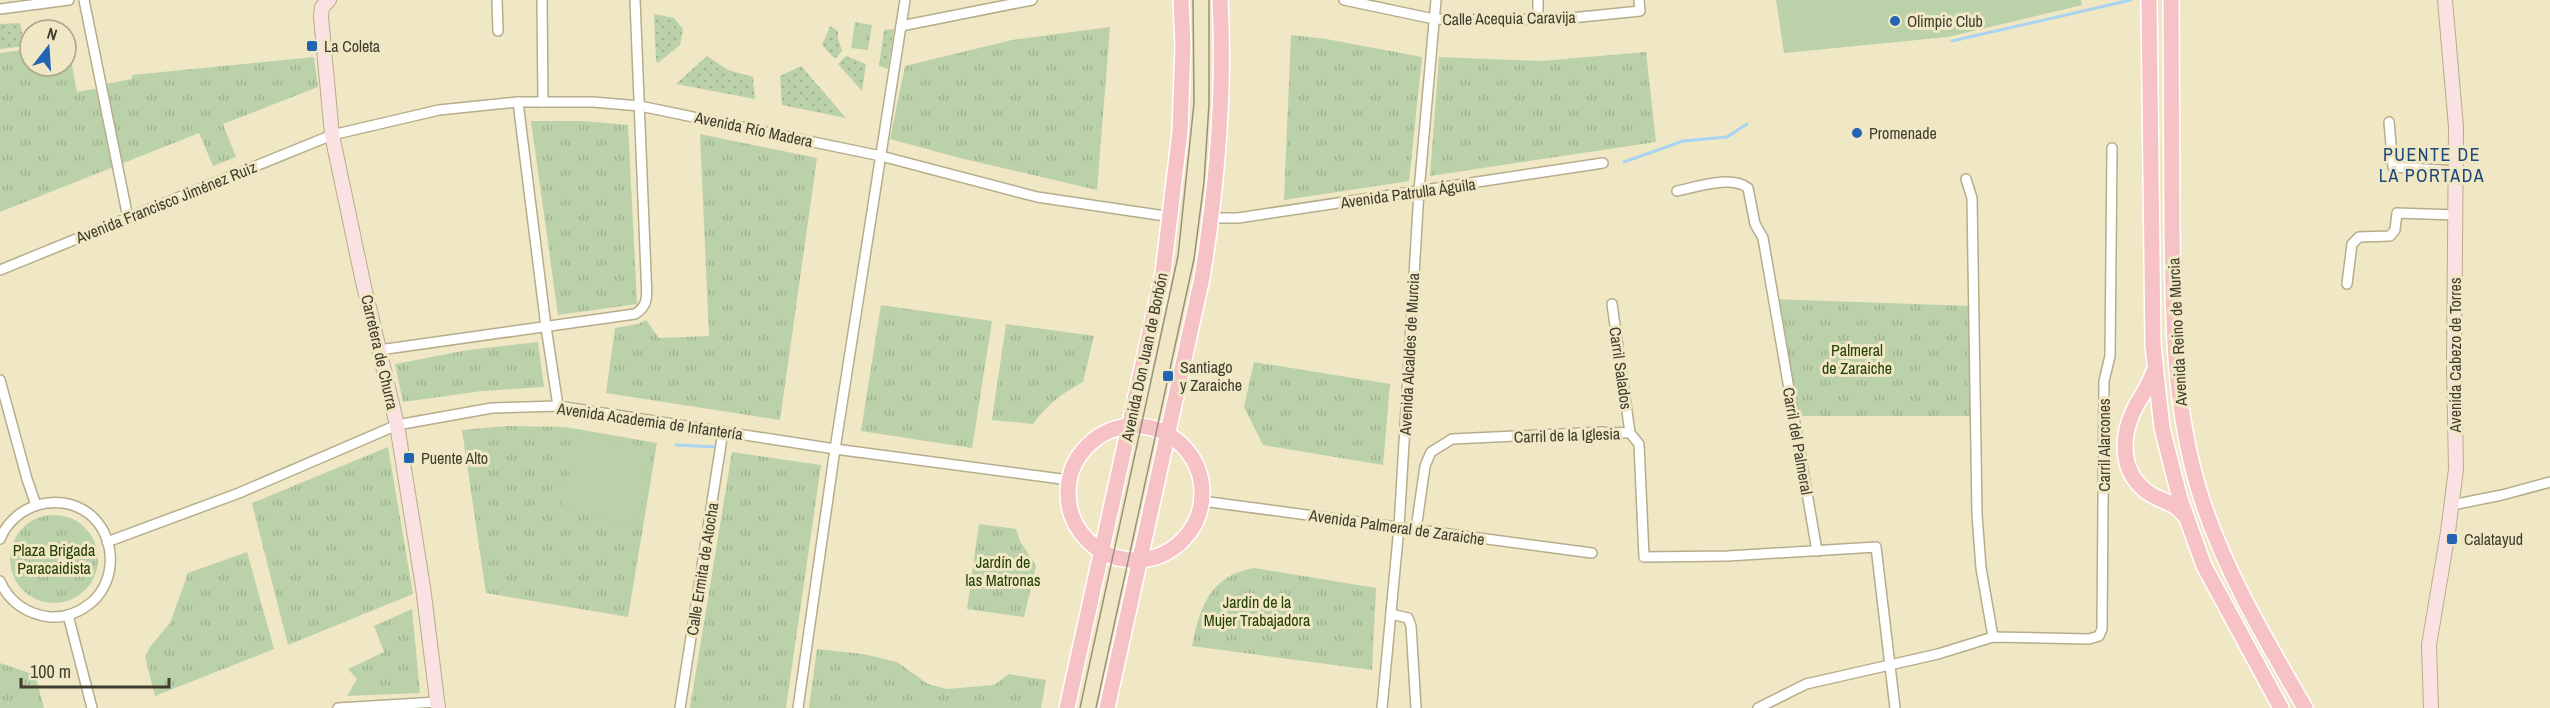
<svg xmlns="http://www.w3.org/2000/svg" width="2550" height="708" viewBox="0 0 2550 708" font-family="'Archivo Narrow',sans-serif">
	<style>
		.grass { fill: url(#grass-dots) }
		.park { fill: url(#park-tufts) }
		.pitch { fill: #bad1a9 }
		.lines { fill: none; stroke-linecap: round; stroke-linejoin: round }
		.stream { stroke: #a9d3f1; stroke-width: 3 }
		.street-casing { stroke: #b6ad8b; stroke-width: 12 }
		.secondary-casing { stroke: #b6ad8b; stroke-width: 16 }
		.primary-casing { stroke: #fff; stroke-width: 18 }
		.street { stroke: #fff; stroke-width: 9 }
		.secondary { stroke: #fae1e2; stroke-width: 14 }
		.primary { stroke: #f6c2c5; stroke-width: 15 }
		.tram { stroke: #98927a; stroke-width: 1.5 }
		.poi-dot { fill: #2363b4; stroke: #f0e7c4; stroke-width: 2 }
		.labels { text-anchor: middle; stroke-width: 6; stroke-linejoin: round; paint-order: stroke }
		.street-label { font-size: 16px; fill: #403d2f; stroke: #f0e7c4 }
		.poi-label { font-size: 16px; fill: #403d2f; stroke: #f0e7c4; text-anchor: start }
		.park-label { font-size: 16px; fill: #233f02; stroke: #f0e7c4 }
		.neighbourhood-label { font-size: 18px; letter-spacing: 1.5px; fill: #1d467a; stroke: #f0e7c4 }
	</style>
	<defs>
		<pattern id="grass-dots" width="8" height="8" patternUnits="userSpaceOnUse" patternTransform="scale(1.5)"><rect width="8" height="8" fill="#bad1a9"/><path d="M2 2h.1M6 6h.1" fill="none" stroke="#a1b492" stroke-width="1.8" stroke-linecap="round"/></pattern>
		<pattern id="park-tufts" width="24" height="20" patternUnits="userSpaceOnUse" patternTransform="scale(1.5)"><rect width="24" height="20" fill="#bad1a9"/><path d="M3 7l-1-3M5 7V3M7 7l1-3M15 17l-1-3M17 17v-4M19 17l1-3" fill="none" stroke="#a1b492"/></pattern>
	</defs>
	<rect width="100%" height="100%" fill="#f0e7c4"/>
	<g class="grass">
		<polygon points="654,14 674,18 683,29 680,45 658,63 656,62"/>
		<polygon points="20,23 25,46 0,49 0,24"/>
		<polygon points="830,26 838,31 838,38 842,51 835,59 822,45"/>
		<polygon points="894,29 888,69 879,66 884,30"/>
		<polygon points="707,56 728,70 753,77 755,99 676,84"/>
		<polygon points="846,56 866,64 862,91 838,64"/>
		<polygon points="801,66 846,118 782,105 780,76"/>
	</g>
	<g class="park">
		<polygon points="855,22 872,25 868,50 851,48"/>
		<polygon points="1110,27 1097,190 960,158 890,139 905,66 1012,40"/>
		<polygon points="1291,35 1326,39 1422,57 1409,181 1284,200"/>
		<polygon points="66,45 68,45 77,92 95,89 105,84 132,79 132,75 314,57 318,87 223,124 236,157 213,166 199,133 0,212 0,53 30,49 30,66 66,66"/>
		<polygon points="1646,52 1656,142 1430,176 1439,57 1541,61"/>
		<polygon points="531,121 583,121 628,125 637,304 558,315"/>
		<polygon points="700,134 817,158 780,420 606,393 615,328 638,324 646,320 659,338 709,336"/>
		<polygon points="1774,299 1972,306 1975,416 1794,416"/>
		<polygon points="881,305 992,321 972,448 861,431"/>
		<path d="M1006 324 1094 336 1083 382C1062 393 1047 405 1033 424L992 420Z"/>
		<polygon points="538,342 544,387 482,391 403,402 395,364 468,350"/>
		<polygon points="1254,362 1390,384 1383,465 1263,445 1244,407"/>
		<polygon points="506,426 565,427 657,443 628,617 486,593 462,430"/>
		<polygon points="388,447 413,594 288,645 252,503"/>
		<polygon points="732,452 821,465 786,708 690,708"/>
		<circle cx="54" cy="559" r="44"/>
		<polygon points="979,524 1016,529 1020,541 1036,566 1024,617 967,609"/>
		<polygon points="247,552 274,649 155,696 145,657 150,647 170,623 188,573"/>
		<path d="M1254 568 1376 588 1372 670 1192 646C1200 606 1210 576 1254 568Z"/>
		<polygon points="412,609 420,693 347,696 357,679 348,669 384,652 374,626"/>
		<polygon points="817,649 863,654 897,662 928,684 947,689 994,685 1009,674 1046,680 1041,708 809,708"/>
		<polygon points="0,663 35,675 44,708 0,708"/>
	</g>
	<g class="pitch">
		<polygon points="1776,0 2081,0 2082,5 1948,37 1784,53"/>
		<polygon points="578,435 650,448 638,526 562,507"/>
	</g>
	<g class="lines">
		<g class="stream">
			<polyline points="1952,41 2131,0"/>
			<polyline points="1624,162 1683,141 1727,137 1747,124"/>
			<polyline points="676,445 719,447"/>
		</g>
		<defs>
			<g id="street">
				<polyline points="84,0 128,218"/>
				<polyline points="497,0 498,31"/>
				<polyline points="542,0 543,102"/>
				<polyline points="1344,0 1434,19 1464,20 1561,19 1640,11 1639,0"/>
				<polyline points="1538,0 1538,19"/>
				<polyline points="0,9 69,0"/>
				<polyline points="901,26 1032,0"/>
				<polyline points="518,102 546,327 558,406"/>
				<polyline points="2389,122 2393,167 2456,171"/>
				<polyline points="1966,179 1972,198 1977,514 1981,568 1993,637"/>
				<path d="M1677 191C1697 187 1731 175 1748 188L1755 224 1763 238 1817 551"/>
				<polyline points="1212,218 1238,218 1603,163"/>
				<polyline points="0,270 332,135 439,110 518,102 593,102 640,106 881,156 1037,197 1172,217"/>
				<polyline points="2347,284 2352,244 2359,237 2390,236 2395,230 2397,213 2456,215"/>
				<polyline points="1612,304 1630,433"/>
				<path d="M379 350 635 314C651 305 646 290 646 274L635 0"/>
				<polyline points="0,380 27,479 36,505"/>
				<polyline points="1202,501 1592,553"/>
				<polyline points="2452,505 2502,495 2550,482"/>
				<polyline points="1416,529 1425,466 1431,452 1452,439 1602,432 1630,433 1639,444 1644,557 1728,556 1876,547 1895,708"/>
				<path d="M0 539C14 505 57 491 88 513 116 534 118 579 92 602 80 612 66 618 50 617 27 614 9 602 0 581"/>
				<polyline points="107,542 239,493 397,425 492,408 558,406 835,449 1069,480"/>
				<polyline points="1391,614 1408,618 1411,626 1416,708"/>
				<polyline points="68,615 92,708"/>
				<polyline points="338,708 437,702"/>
				<polyline points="680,708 723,431"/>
				<polyline points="798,708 835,449 905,0"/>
				<polyline points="1382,708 1399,527 1419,191 1436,0"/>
				<polyline points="1758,708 1806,684 1938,654 1993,637 2089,639 2099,636 2102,629 2104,381 2110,356 2112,148"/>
			</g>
			<g id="secondary">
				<polyline points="329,0 322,7 321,17 332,135 363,282 397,425 423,587 438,708"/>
				<polyline points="2431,708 2429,645 2448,532 2456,469 2454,366 2456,127 2445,0"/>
			</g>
			<g id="primary">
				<polyline points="2149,0 2153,345 2162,428 2180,499 2204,566 2281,708"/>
				<path d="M2171 0C2171 76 2172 151 2172 227 2173 318 2173 409 2201 497 2225 572 2266 640 2305 708"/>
				<path d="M2153 373C2149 387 2140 397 2134 410 2121 436 2120 471 2146 491 2158 501 2174 501 2184 515"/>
				<circle cx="1135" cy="493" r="67"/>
				<polyline points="1067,708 1163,273 1180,132 1183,45 1181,0"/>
				<path d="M1107 708 1202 278C1217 186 1225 93 1220 0"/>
			</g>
		</defs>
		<use href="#street" class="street-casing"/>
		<use href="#secondary" class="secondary-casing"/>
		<use href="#primary" class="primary-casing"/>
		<use href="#street" class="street"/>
		<use href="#secondary" class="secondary"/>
		<use href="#primary" class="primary"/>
		<g class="tram">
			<polyline points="1080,708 1178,256 1194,103 1193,0"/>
			<polyline points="1096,708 1194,259 1204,182 1209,104 1209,0"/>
		</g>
	</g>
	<g class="poi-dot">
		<circle cx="1895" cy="21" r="6"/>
		<rect x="306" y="40" width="12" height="12" rx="3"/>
		<circle cx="1857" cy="133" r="6"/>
		<rect x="1162" y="370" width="12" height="12" rx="3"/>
		<rect x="403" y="452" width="12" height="12" rx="3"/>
		<rect x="2446" y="533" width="12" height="12" rx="3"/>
	</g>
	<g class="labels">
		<g class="street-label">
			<text transform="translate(1509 18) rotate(-1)" y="6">Calle Acequia Caravija</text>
			<text transform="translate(754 129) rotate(12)" y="6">Avenida Río Madera</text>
			<text transform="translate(1408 193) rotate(-8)" y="6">Avenida Patrulla Águila</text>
			<text transform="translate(166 202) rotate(-22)" y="6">Avenida Francisco Jiménez Ruiz</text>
			<text transform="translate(2177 332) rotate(-93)" y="6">Avenida Reino de Murcia</text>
			<text transform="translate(380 352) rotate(77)" y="6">Carretera de Churra</text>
			<text transform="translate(1409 354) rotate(-87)" y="6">Avenida Alcaldes de Murcia</text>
			<text transform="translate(2455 355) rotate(-90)" y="6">Avenida Cabezo de Torres</text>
			<text transform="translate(1144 357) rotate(-78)" y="6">Avenida Don Juan de Borbón</text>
			<text transform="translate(1621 368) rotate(82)" y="6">Carril Salados</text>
			<text transform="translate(650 421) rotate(8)" y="6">Avenida Academia de Infantería</text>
			<text transform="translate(1567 435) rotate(-2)" y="6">Carril de la Iglesia</text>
			<text transform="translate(1798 441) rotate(80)" y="6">Carril del Palmeral</text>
			<text transform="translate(2104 445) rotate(-90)" y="6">Carril Alarcones</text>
			<text transform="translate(1397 527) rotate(8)" y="6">Avenida Palmeral de Zaraiche</text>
			<text transform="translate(702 569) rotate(-81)" y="6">Calle Ermita de Atocha</text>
		</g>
		<g class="poi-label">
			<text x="1907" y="27">Olimpic Club</text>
			<text x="324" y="52">La Coleta</text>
			<text x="1869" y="139">Promenade</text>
			<text x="1180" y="373">Santiago<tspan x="1180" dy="18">y Zaraiche</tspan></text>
			<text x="421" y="464">Puente Alto</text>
			<text x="2464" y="545">Calatayud</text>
		</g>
		<g class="park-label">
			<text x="1857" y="356">Palmeral<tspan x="1857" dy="18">de Zaraiche</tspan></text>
			<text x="54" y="556">Plaza Brigada<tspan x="54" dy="18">Paracaidista</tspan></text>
			<text x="1003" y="568">Jardín de<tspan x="1003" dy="18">las Matronas</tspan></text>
			<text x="1257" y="608">Jardín de la<tspan x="1257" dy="18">Mujer Trabajadora</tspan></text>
		</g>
		<g class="neighbourhood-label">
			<text x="2432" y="161">PUENTE DE<tspan x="2432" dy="21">LA PORTADA</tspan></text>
		</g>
	</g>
	<g transform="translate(48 48) rotate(17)"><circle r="28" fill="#f0e7c4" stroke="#aaa388" stroke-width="1.5"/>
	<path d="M0-4.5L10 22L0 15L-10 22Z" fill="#2363b4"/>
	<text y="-9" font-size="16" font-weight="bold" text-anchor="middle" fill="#403d2f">N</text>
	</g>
	<path d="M21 678v9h148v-9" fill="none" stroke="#403d2f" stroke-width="3"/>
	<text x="30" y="678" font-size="18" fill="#403d2f" stroke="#f0e7c4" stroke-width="4.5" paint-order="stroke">100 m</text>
</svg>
